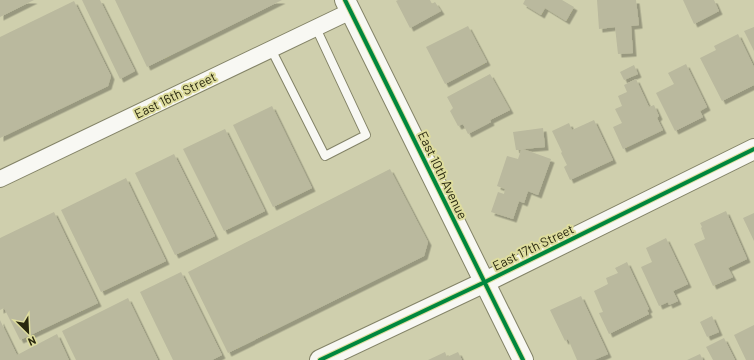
<svg xmlns="http://www.w3.org/2000/svg" width="754" height="360" viewBox="0 0 754 360" font-family="Barlow,sans-serif">
	<style>
		.building { fill: #bab99e; filter: url(#shadow) }
		.lines { fill: none; stroke-linecap: round; stroke-linejoin: round }
		.service-casing { stroke: #838367; stroke-width: 10 }
		.minor-casing { stroke: #838367; stroke-width: 18 }
		.tertiary-casing { stroke: #838367; stroke-width: 22 }
		.service { stroke: #f8f8f3; stroke-width: 8 }
		.minor { stroke: #f8f8f3; stroke-width: 16 }
		.tertiary { stroke: #f8f8f3; stroke-width: 20 }
		.cycleway-casing { stroke: #dedd9e; stroke-width: 6 }
		.cycleway { stroke: #00873e; stroke-width: 4 }
		.labels { text-anchor: middle; stroke-width: 4; stroke-linejoin: round; paint-order: stroke }
		.street-label { font-size: 13px; fill: #29280f; stroke: #dedd9e }
	</style>
	<defs>
		<filter id="shadow"><feDropShadow dx="3.5" dy="3.5" stdDeviation="0" flood-color="#0004"/></filter>
	</defs>
	<rect width="100%" height="100%" fill="#cfcfad"/>
	<g class="building">
		<polygon points="0,0 34,0 0,17"/>
		<polygon points="82,0 100,0 135,71 120,79"/>
		<polygon points="115,0 282,0 147,67"/>
		<polygon points="398,0 430,0 432,4 435,2 441,11 410,28 396,1"/>
		<polygon points="525,0 562,0 574,7 566,21 545,8 541,15 523,4"/>
		<polygon points="597,0 636,0 639,25 631,26 633,53 618,54 615,27 599,29"/>
		<polygon points="683,0 714,0 719,11 694,24"/>
		<polygon points="74,1 111,76 108,86 0,138 0,37"/>
		<polygon points="468,26 487,62 445,84 426,47"/>
		<polygon points="754,27 754,51 744,31"/>
		<polygon points="738,34 754,67 754,85 722,101 700,58 716,50 714,46"/>
		<polygon points="686,64 707,107 700,111 703,117 675,131 656,93 674,84 668,73"/>
		<polygon points="634,65 638,74 624,80 620,72"/>
		<polygon points="490,74 510,110 490,120 491,122 468,134 463,124 458,126 450,111 453,108 447,97"/>
		<polygon points="636,79 649,107 654,105 659,116 657,118 663,130 623,149 613,127 622,123 615,109 622,106 618,96 627,92 624,85"/>
		<polygon points="272,106 312,188 273,207 233,125"/>
		<polygon points="594,120 613,160 570,180 564,167 567,165 561,153 562,152 552,131 569,123 572,130"/>
		<polygon points="543,128 545,147 523,149 551,159 538,195 528,191 524,203 519,201 513,219 491,212 498,192 504,194 505,189 497,186 507,156 518,159 521,150 516,150 513,132"/>
		<polygon points="225,129 265,211 224,231 183,149"/>
		<polygon points="174,154 215,236 175,255 135,173"/>
		<polygon points="390,169 428,242 424,256 228,353 188,272"/>
		<polygon points="126,178 166,261 101,292 61,210"/>
		<polygon points="726,211 747,259 728,268 733,277 713,286 694,244 705,239 701,228 702,227 700,223"/>
		<polygon points="54,212 98,303 20,340 4,308 0,310 0,238"/>
		<polygon points="754,213 754,241 743,218"/>
		<polygon points="666,238 688,284 673,291 678,301 669,305 668,302 659,306 641,267 652,262 646,248"/>
		<polygon points="627,262 649,309 647,310 649,314 609,334 599,313 603,312 594,291 608,284 606,278 618,273 615,268"/>
		<polygon points="181,272 222,355 212,360 173,360 140,292"/>
		<polygon points="581,296 608,354 594,360 577,360 568,339 565,341 550,310"/>
		<polygon points="128,298 158,360 76,360 62,331"/>
		<polygon points="712,316 719,332 707,337 700,322"/>
		<polygon points="0,320 17,355 57,334 69,360 0,360"/>
		<polygon points="754,325 754,360 746,360 734,335"/>
		<polygon points="724,338 735,360 713,360 706,347"/>
		<polygon points="445,352 447,357 458,352 462,360 428,360"/>
		<polygon points="700,354 703,360 687,360"/>
	</g>
	<g class="lines">
		<defs>
			<polyline id="service" points="271,49 325,156 366,135 316,28"/>
			<polyline id="minor" points="0,179 351,11"/>
			<g id="tertiary">
				<polyline points="345,0 523,360"/>
				<polyline points="320,360 485,282 754,149"/>
			</g>
		</defs>
		<use href="#service" class="service-casing"/>
		<use href="#minor" class="minor-casing"/>
		<use href="#tertiary" class="tertiary-casing"/>
		<use href="#service" class="service"/>
		<use href="#minor" class="minor"/>
		<use href="#tertiary" class="tertiary"/>
		<defs>
			<g id="cycleway">
				<polyline points="345,0 523,360"/>
				<polyline points="320,360 485,282 754,149"/>
			</g>
		</defs>
		<use href="#cycleway" class="cycleway-casing"/>
		<use href="#cycleway" class="cycleway"/>
	</g>
	<g class="labels">
		<g class="street-label">
			<text transform="translate(175 95) rotate(-26)" y="5">East 16th Street</text>
			<text transform="translate(443 175) rotate(64)" y="5">East 10th Avenue</text>
			<text transform="translate(533 247) rotate(-26)" y="5">East 17th Street</text>
		</g>
	</g>
	<g transform="translate(28 332) rotate(156)" stroke="#dedd9e" stroke-width="3" paint-order="stroke">
	<path d="M0-3L7 15L0 10L-7 15Z" fill="#29280f"/>
	<text y="-6" font-size="11" font-weight="bold" text-anchor="middle" fill="#29280f">N</text>
	</g>
</svg>
